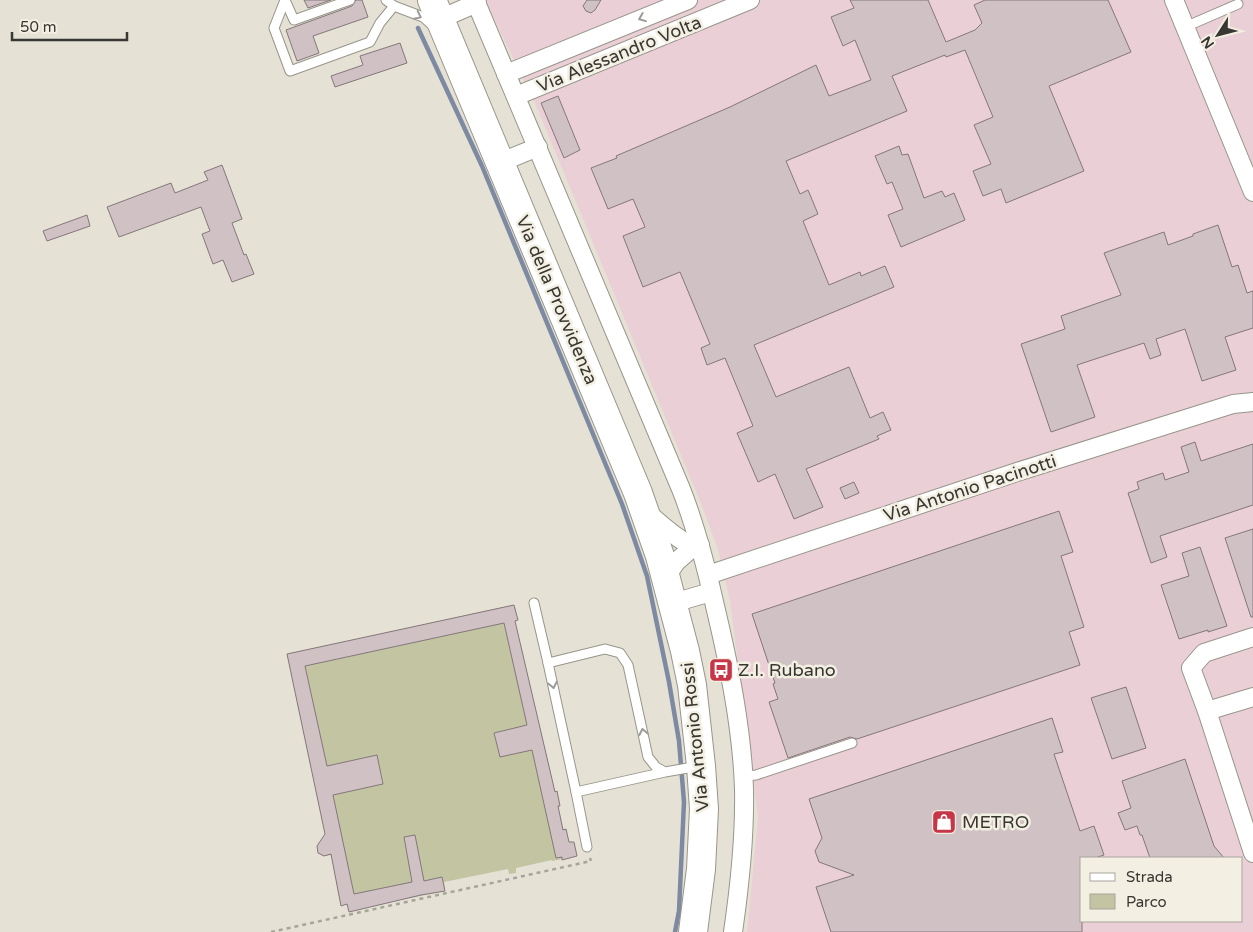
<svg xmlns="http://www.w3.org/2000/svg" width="1253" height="932" viewBox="0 0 1253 932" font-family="'Varela Round',sans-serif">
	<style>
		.industrial { fill: #ead0d6; fill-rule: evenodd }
		.green { fill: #c2c4a2 }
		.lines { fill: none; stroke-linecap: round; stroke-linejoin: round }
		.stream { stroke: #7d8aa2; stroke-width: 4.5 }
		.building { fill: #d0c1c5; stroke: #84777a }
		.service-casing { stroke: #98958a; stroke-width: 11 }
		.minor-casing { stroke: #98958a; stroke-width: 20 }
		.primary-casing { stroke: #98958a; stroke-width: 30 }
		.path { stroke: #a7a59b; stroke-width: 2.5; stroke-dasharray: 4 4; stroke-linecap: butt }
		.service { stroke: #fff; stroke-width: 9 }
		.minor { stroke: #fff; stroke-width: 18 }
		.primary { stroke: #fff; stroke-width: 28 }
		.oneway { stroke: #9c9b98 }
		.labels { text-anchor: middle; stroke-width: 5; stroke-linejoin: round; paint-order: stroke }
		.street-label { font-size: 18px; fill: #383732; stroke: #f3efe2 }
		.poi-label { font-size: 18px; fill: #383732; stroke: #f3efe2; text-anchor: start }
	</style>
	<rect width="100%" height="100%" fill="#e5e2d5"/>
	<path class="industrial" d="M485 0H1253V932H747L758 817 730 601 718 550 702 506 537 108ZM1082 858H1242V921H1082Z"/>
	<polygon class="green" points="514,605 518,620 515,621 555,792 557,791 560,806 558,807 563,829 566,829 569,842 574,842 577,856 552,861 552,860 516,868 516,873 509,874 508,869 444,882 445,891 400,900 341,905 331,855 324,856 318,853 327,841 287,654"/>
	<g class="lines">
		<polyline class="stream" points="418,28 482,166 622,504 647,576 669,682 679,741 684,802 679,911 675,932"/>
	</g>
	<g class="building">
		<polygon points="304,0 331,0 308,8"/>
		<polygon points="356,0 362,0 368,17 313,36 319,53 297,61 286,30 352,6"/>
		<polygon points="587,0 601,0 595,10 591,13 586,11 583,6"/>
		<polygon points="850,0 928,0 946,42 975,30 982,23 974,5 985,0 1108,0 1131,52 1049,86 1084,171 1006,203 1001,189 983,196 973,171 991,164 974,125 993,117 965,50 946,57 945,55 892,76 907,111 786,161 800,194 808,190 818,214 803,221 829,285 860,272 861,276 885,266 894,287 754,345 776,397 849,367 870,418 883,412 891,430 877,436 879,439 806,469 823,507 794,519 775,474 758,482 737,433 753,426 725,358 707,365 701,348 710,344 680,272 643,287 623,236 645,227 633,199 608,209 591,168 617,158 616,156 730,107 816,65 829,96 871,80 855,40 843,46 831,17 854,8"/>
		<polygon points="400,43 407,63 335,87 331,76 363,65 360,56"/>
		<polygon points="558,96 580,150 564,158 541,103"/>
		<polygon points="899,146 902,155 908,154 924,198 942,191 945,197 954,193 965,220 901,247 888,215 903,209 892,182 887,184 875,156"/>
		<polygon points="222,165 242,219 232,223 244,255 246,254 254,274 232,282 223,260 213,264 202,234 210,231 201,207 119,237 107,207 171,183 175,193 208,180 204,172"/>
		<polygon points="87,215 90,226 47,241 43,231"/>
		<polygon points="1218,225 1232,267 1238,265 1247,293 1253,291 1253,328 1225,337 1236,370 1202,381 1185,329 1156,339 1161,355 1150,359 1144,343 1077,365 1095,417 1051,432 1021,344 1065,329 1061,316 1121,295 1104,253 1164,232 1168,245 1193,236 1193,234"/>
		<polygon points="1195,442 1201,461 1253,444 1253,505 1160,536 1167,557 1151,563 1128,493 1139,489 1137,482 1145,479 1163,473 1165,480 1189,472 1181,447"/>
		<polygon points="854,482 859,493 845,499 840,488"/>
		<polygon points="1059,511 1073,552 1061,556 1084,627 1069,632 1080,665 857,739 850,737 788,758 769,702 778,699 773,684 775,683 752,614"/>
		<polygon points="1253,529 1253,617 1251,617 1225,538"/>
		<polygon points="1200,547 1227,626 1208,632 1208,630 1179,639 1161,585 1189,576 1182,553"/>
		<polygon points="514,605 518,620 515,621 555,792 557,791 560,806 558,806 563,830 566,829 569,842 574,842 577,856 562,860 562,857 556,858 532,750 500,757 494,733 527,725 504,623 305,666 327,766 377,755 383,784 333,795 354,894 412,882 404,837 415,835 424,881 442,877 445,891 421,895 349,912 347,904 341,906 331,854 324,856 318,853 317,846 325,834 287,654"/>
		<polygon points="1126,687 1146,748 1112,759 1091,698"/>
		<polygon points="1052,718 1063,752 1054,754 1080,831 1094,826 1104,855 1095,858 1082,858 1082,932 831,932 816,887 854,875 819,862 815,851 822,838 809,799"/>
		<polygon points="1185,759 1214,846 1224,858 1150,858 1142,835 1140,835 1137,826 1125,830 1118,813 1131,808 1122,781"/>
	</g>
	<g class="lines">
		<defs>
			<g id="service">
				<polyline points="285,0 274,28 290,71 370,42 380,23 394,6"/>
				<polyline points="285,0 294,20 350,0"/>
				<polyline points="386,0 394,6 423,17 433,26"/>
				<polyline points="1185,27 1238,4"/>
				<polyline points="534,603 548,663"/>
				<polyline points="665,772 656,767 648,757 628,665 620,653 605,649 548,663 576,792 665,772 699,766"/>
				<polyline points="743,776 756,775 852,743"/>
				<polyline points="576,792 587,847"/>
			</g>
			<g id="minor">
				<path d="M475 0 681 489C696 527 706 566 715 606 729 665 742 728 744 789 745 837 740 884 733 932"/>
				<polyline points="1174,0 1253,192"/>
				<polyline points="440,19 477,3"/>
				<polyline points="506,74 688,0"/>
				<polyline points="516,96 750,0"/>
				<polyline points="499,163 538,147"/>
				<path d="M648 513C662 526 676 538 693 547L700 545"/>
				<polyline points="708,575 1017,472 1233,404 1253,402"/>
				<polyline points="666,577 676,562 693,547"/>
				<polyline points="673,603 711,592"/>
				<polyline points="1253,697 1207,711 1253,853"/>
				<polyline points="1207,711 1191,668 1204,653 1253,637"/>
			</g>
			<polyline id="primary" points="432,0 638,493 660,556 685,651 692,685 701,766 704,809 701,869 693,932"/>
		</defs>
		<use href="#service" class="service-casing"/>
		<use href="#minor" class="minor-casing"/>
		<use href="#primary" class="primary-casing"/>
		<polyline class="path" points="271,932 591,861 590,858"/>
		<use href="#service" class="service"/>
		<use href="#minor" class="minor"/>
		<use href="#primary" class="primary"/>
	</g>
	<defs><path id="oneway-chevron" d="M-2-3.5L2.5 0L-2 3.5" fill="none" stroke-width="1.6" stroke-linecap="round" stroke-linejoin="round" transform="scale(1.25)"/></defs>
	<g class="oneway">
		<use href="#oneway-chevron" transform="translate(418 16) rotate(26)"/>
		<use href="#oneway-chevron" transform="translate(642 18) rotate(158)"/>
		<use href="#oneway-chevron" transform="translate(553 685) rotate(78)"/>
		<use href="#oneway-chevron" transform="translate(643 732) rotate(-101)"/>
	</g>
	<defs>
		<symbol id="bus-square" viewBox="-11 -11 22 22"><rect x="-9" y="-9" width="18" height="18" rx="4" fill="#c63647" stroke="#f3efe2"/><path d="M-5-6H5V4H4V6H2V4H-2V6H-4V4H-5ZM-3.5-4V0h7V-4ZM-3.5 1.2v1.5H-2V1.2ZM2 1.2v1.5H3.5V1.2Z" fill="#fff"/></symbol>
		<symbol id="shop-square" viewBox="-11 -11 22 22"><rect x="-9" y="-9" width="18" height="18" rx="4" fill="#c63647" stroke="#f3efe2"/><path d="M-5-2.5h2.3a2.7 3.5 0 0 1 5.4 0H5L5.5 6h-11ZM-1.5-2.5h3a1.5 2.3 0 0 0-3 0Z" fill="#fff"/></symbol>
	</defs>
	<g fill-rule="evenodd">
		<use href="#bus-square" x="707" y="656" width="28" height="28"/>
		<use href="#shop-square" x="930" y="808" width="28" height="28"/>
	</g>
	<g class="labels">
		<g class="street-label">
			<text transform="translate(619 54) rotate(-22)" y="6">Via Alessandro Volta</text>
			<text transform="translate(557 300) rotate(67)" y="6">Via della Provvidenza</text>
			<text transform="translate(970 488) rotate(-18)" y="6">Via Antonio Pacinotti</text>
			<text transform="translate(695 737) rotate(-96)" y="6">Via Antonio Rossi</text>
		</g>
		<g class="poi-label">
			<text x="738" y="676">Z.I. Rubano</text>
			<text x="962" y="828">METRO</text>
		</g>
	</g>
	<rect x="1080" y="857" width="162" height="65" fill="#f3efe2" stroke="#a8a59c"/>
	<rect x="1090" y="873" width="25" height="8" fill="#ffffff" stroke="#a8a59c"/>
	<text x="1126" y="882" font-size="15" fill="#383732">Strada</text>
	<rect x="1090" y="894" width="25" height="15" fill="#c2c4a2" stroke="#a8a59c"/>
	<text x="1126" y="907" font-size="15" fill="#383732">Parco</text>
	<g transform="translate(1218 35) rotate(234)" stroke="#f3efe2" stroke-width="4" paint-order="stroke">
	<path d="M0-4L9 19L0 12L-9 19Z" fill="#383732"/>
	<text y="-8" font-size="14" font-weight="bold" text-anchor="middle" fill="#383732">N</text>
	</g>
	<path d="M12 32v8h115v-8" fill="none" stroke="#383732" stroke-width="2.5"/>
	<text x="20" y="32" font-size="15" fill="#383732" stroke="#f3efe2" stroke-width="4" paint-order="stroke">50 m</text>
</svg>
